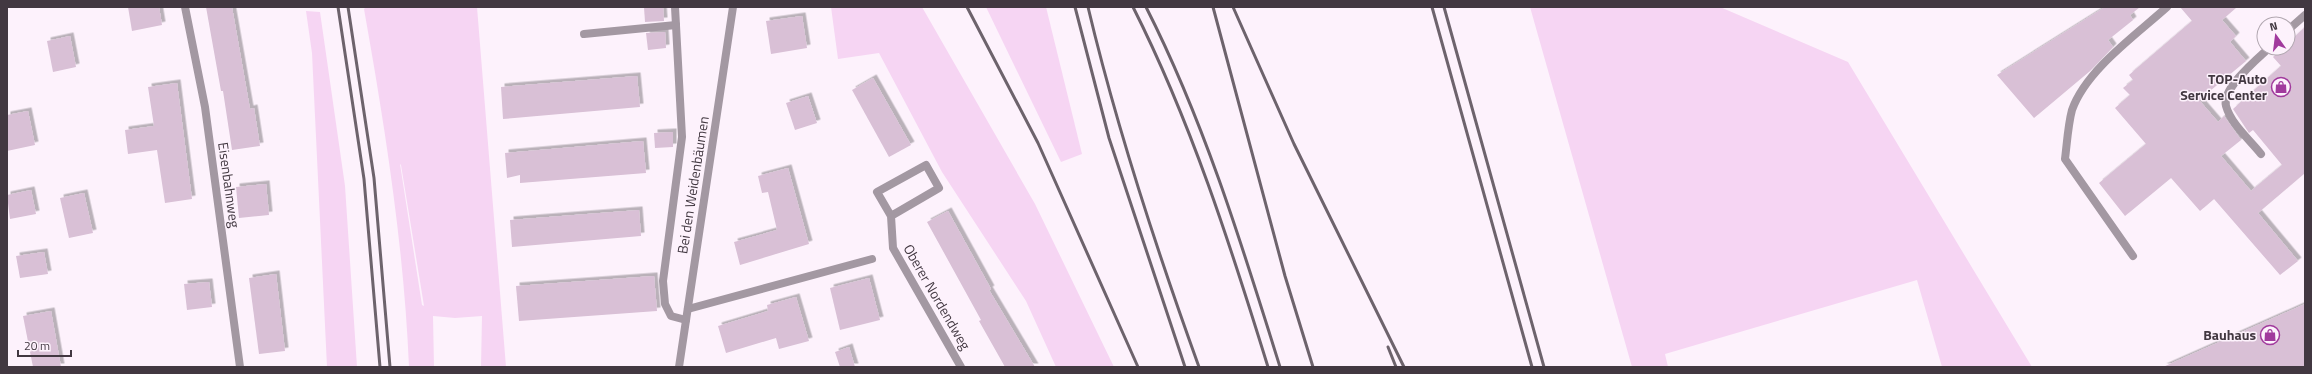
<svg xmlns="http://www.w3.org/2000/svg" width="2312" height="374" viewBox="0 0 2312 374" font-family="'Titillium Web',sans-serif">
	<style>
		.green { fill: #f6d5f3; fill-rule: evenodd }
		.building { fill: #d9c0d6; filter: url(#shadow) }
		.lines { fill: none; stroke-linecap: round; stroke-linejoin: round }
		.lane { stroke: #a398a2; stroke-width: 8 }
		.street { stroke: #a398a2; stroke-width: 8 }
		.rail { stroke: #6d636c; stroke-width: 3 }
		.labels { text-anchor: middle; stroke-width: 3; stroke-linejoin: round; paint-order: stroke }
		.poi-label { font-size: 14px; font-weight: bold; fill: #423841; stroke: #fdf2fc; text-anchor: end }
		.street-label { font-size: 14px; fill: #423841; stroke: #fdf2fc }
	</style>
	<defs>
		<filter id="shadow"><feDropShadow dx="3.5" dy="-3.5" stdDeviation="0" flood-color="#0004"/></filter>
	</defs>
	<rect width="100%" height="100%" fill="#fdf2fc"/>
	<g class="green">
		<path d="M366 7H477L506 367H481L482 316 455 318 433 316 434 367H409C404 247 385 127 364 9ZM400 164 401 165 424 306 422 305Z"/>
		<polygon points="831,7 922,7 1035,204 1114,367 1056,367 1026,301 942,172 879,53 838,59"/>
		<polygon points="986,7 1046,7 1082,154 1061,162"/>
		<polygon points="1530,7 1720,7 1848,62 2032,367 1942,367 1917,280 1665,354 1668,367 1632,367"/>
		<polygon points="306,11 320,12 345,186 357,367 327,367 312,53"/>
	</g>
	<g class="building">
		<polygon points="128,7 159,7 162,25 132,31"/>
		<polygon points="206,7 232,7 250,109 254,108 260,146 232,150 223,91 221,91"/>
		<polygon points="644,7 663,7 664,21 645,22"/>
		<polygon points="2105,7 2140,7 2130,15 2133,20 2108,40 2113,47 2090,71 2034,118 1997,75"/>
		<polygon points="2180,7 2237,7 2222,20 2236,36 2230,42 2246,61 2199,100 2218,122 2224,116 2241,140 2221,156 2251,191 2282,165 2253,130 2249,133 2233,109 2281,66 2273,57 2282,48 2288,48 2288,43 2305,27 2305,173 2258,213 2298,261 2280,275 2214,199 2200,211 2171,178 2125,216 2099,183 2146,144 2115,108 2130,95 2123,88 2133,80 2129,75 2192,21"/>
		<polygon points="802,16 807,48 771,54 766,21"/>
		<polygon points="665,32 666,48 648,50 646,33"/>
		<polygon points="70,36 76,67 53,72 47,41"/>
		<polygon points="637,76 640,107 503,119 501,87"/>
		<polygon points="873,78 911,145 889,157 852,90"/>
		<polygon points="177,83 192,199 165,203 157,150 128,154 125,130 154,126 148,87"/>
		<polygon points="808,96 817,123 795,130 786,103"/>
		<polygon points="28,111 35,145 7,151 7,115"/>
		<polygon points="673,132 673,147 655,148 654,133"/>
		<polygon points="643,141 646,173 520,183 520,175 507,178 505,153"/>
		<polygon points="788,168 809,244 740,265 734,242 777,230 768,192 762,193 758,176"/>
		<polygon points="266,184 269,215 239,218 236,187"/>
		<polygon points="31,190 36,214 10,219 7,195"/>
		<polygon points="84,193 93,233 69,238 60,198"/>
		<polygon points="639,210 641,236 512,247 510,220"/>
		<polygon points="948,211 991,289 989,290 1035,367 1005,367 979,321 981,320 927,222"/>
		<polygon points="44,252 48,274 20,278 16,256"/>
		<polygon points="276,274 285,351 259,354 249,278"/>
		<polygon points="654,276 657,311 519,321 516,286"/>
		<polygon points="869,278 880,320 840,330 830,288"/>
		<polygon points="209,282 212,307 187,310 184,284"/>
		<polygon points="796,297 809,341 779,349 776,338 726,353 718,326 768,311 767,305"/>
		<polygon points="2305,304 2305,367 2163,367"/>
		<polygon points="51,311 61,367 33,367 23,316"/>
		<polygon points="849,347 855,367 840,367 835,352"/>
	</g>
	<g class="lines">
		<g class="lane">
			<polyline points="675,7 682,137 663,281 665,304 671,316 686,320"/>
			<polyline points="2288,30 2305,15"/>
			<polyline points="584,34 676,25"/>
			<path d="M2261 154C2250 140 2231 124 2226 106 2221 89 2257 59 2269 48"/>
			<path d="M2133 256 2065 159C2067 143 2068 125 2072 110 2086 70 2136 35 2167 7"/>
			<polyline points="688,309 872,259"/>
		</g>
		<g class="street">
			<polyline points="185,7 205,107 240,367"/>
			<polyline points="891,216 939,188 926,165 877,192 891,216 893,248 961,367"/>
			<polyline points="679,367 733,7"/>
		</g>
		<g class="rail">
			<polyline points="338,7 364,179 380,367"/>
			<polyline points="348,7 374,178 390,367"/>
			<polyline points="967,7 1038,143 1138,367"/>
			<polyline points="1075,7 1109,138 1185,367"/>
			<path d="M1088 7C1117 129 1156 248 1199 367"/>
			<path d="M1133 7C1191 122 1230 244 1268 367"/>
			<path d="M1146 7C1204 121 1242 245 1280 367"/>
			<polyline points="1213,7 1285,276 1313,367"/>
			<polyline points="1233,7 1294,144 1404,367"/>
			<polyline points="1432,7 1532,367"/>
			<polyline points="1444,7 1544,367"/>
			<polyline points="1388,347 1396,367"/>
		</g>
	</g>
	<defs>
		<symbol id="shop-ring" viewBox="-11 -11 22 22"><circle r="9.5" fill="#fdf2fc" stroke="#a13a9d" stroke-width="1.5"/><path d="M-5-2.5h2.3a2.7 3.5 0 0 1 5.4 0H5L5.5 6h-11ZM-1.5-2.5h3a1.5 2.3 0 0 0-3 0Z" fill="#a13a9d"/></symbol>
	</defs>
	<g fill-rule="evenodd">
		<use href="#shop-ring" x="2270" y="76" width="22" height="22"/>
		<use href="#shop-ring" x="2259" y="324" width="22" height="22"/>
	</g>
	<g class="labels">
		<g class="poi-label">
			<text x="2267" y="84">TOP-Auto<tspan x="2267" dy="16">Service Center</tspan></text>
			<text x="2256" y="340">Bauhaus</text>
		</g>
		<g class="street-label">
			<text transform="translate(229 185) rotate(82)" y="5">Eisenbahnweg</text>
			<text transform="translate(693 185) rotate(-81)" y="5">Bei den Weidenbäumen</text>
			<text transform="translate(937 297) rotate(60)" y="5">Oberer Nordendweg</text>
		</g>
	</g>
	<rect width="2312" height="374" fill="none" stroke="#423841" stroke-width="16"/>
	<g transform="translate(2276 36) rotate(346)"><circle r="19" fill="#fdf2fc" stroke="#b2a8b1"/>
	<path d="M0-3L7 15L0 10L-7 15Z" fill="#a13a9d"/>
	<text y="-6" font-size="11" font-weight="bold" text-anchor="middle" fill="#423841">N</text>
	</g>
	<path d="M18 350v6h53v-6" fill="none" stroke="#423841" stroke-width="2"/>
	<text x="24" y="350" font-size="12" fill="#423841" stroke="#fdf2fc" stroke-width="3" paint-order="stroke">20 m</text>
</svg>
